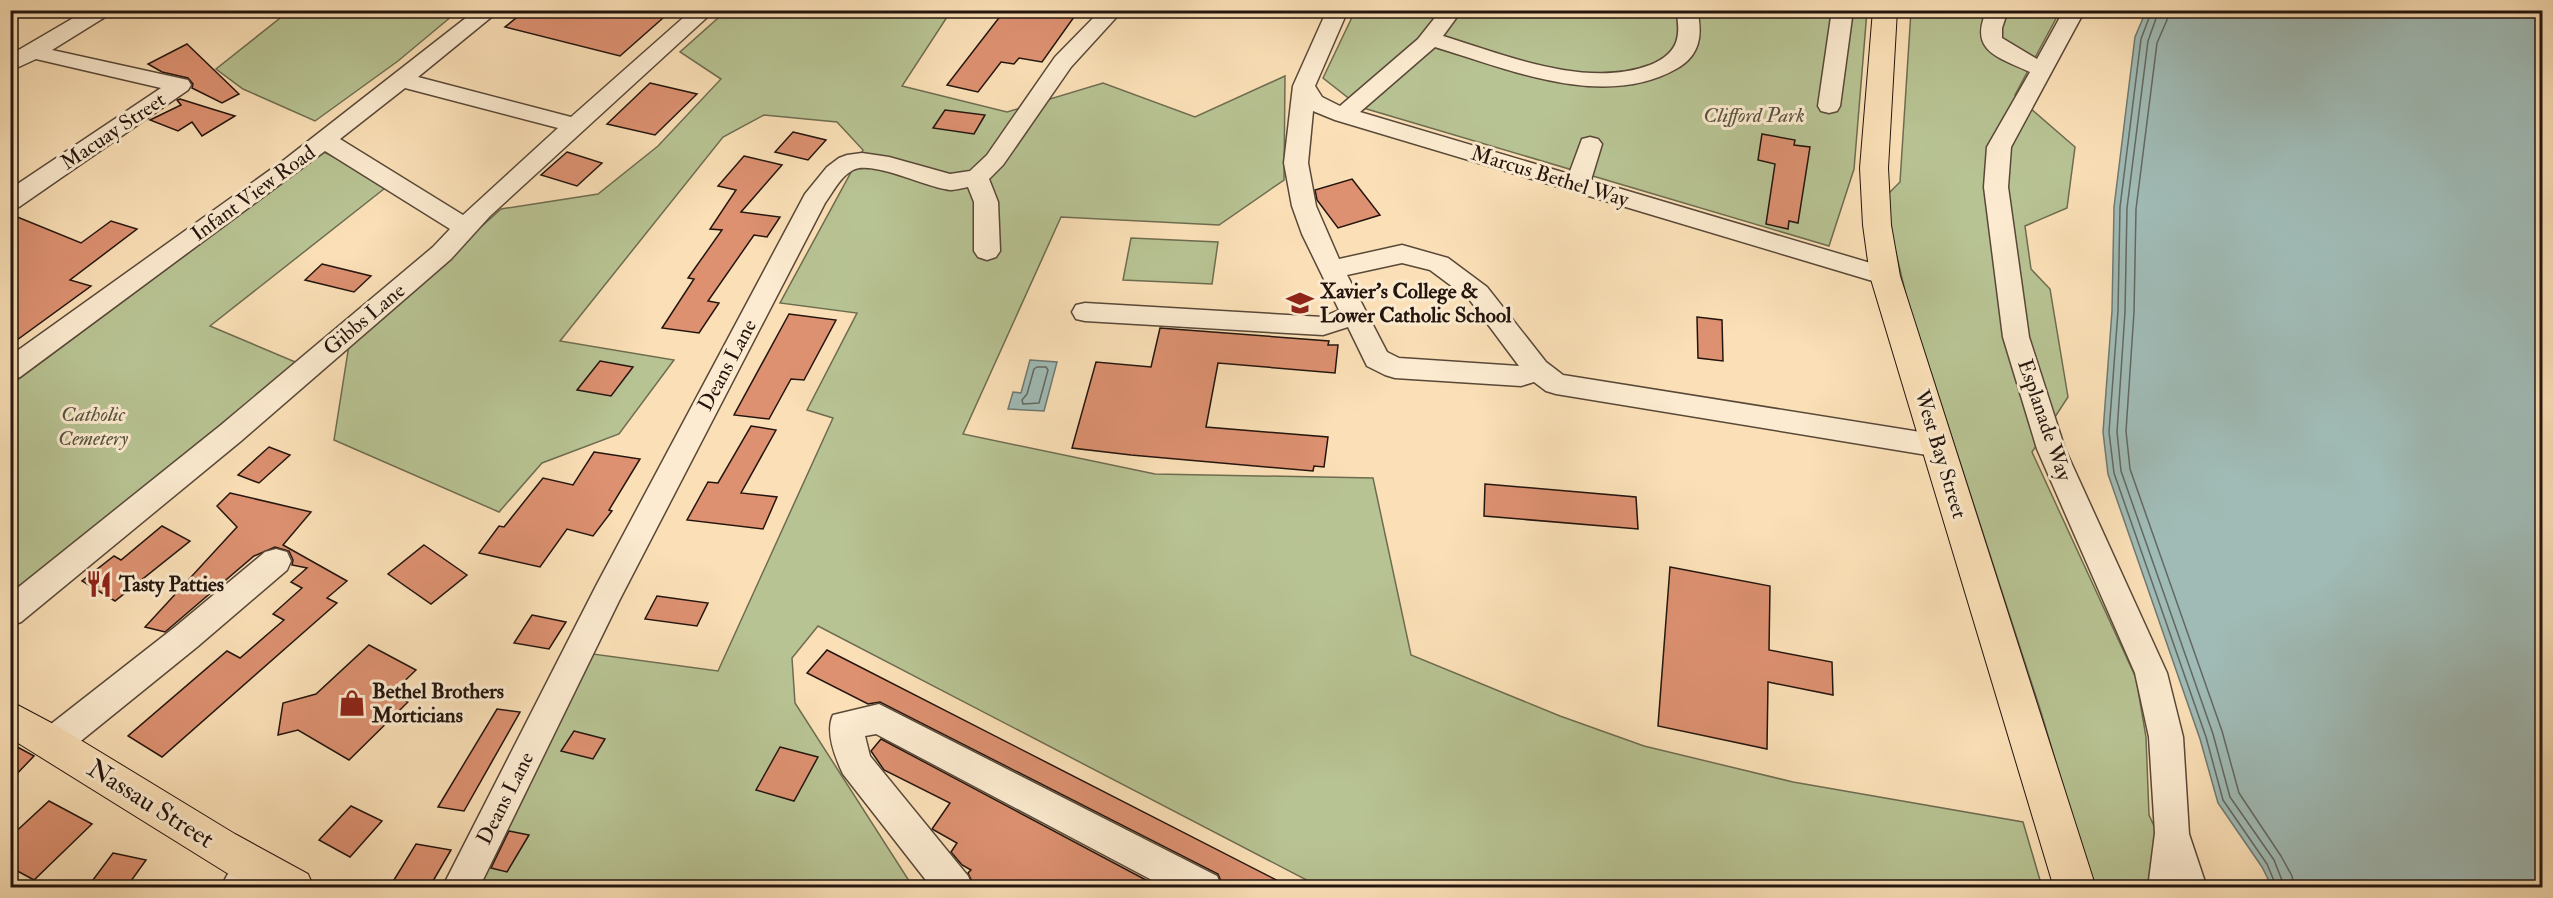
<svg xmlns="http://www.w3.org/2000/svg" width="2553" height="898" viewBox="0 0 2553 898" font-family="'IM FELL Double Pica',serif">
	<style>
		.green { fill: #b8c393; stroke: #6e6c50; stroke-width: 1.5 }
		.water { fill: #a0bbb6; stroke: #6e7973; stroke-width: 1.5 }
		.lines { fill: none; stroke-linecap: round; stroke-linejoin: round }
		.shore { stroke: #626862; stroke-width: 1.5 }
		.building { fill: #dd9171; stroke: #23150e; stroke-width: 1.5 }
		.minor-casing { stroke: #594838; stroke-width: 3 }
		.major-casing { stroke: #23150e; stroke-width: 2 }
		.highway-casing { stroke: #23150e; stroke-width: 2 }
		.minor { fill: #fcebd0; fill-rule: evenodd }
		.major { fill: #fbe0b7; fill-rule: evenodd }
		.highway { fill: #fbe0b7; fill-rule: evenodd }
		.labels { text-anchor: middle; stroke-width: 6; stroke-linejoin: round; paint-order: stroke }
		.park-label { font-size: 21px; font-style: italic; fill: #57523d; stroke: #fcebd0 }
		.street-label { font-size: 21px; fill: #23150e; stroke: #fcebd0 }
		.poi-label { font-size: 21px; font-weight: bold; fill: #23150e; stroke: #fcebd0; text-anchor: start }
		.near-street-label { font-size: 26px; fill: #23150e; stroke: #fcebd0 }
	</style>
	<rect width="100%" height="100%" fill="#fbe0b7"/>
	<filter id="stains"><feTurbulence type="fractalNoise" baseFrequency=".00333" numOctaves="4"/><feColorMatrix values="0 0 0 0 .2 0 0 0 0 .09 0 0 0 0 .02 0 0 0 .5 -.17"/></filter>
	<radialGradient id="worn" r=".72"><stop offset=".6" stop-color="#630" stop-opacity="0"/><stop offset="1" stop-color="#630" stop-opacity=".3"/></radialGradient>
	<g class="green">
		<polygon points="289,11 458,10 458,11 398,61 315,121 243,89 216,69"/>
		<polygon points="726,11 951,11 902,86 1007,112 1103,83 1195,117 1285,76 1284,180 1219,225 1061,217 963,434 1155,474 1373,478 1411,655 1560,716 1644,746 1793,782 2023,822 2042,887 1320,887 818,626 792,658 795,703 913,887 477,887 593,654 718,671 833,418 807,410 857,313 780,303 863,150 837,122 764,115 723,137 560,341 674,360 619,434 542,463 499,512 334,440 349,345 501,209 598,194 658,146 721,79 680,52"/>
		<polygon points="1355,11 1867,11 1854,169 1829,246 1360,107 1323,78"/>
		<polygon points="1911,11 2060,11 2015,95 2075,147 2067,208 2025,226 2031,269 2050,289 2068,397 2032,452 2136,678 2146,737 2149,815 2182,887 2093,887 2041,712 1907,299 1890,228 1888,194 1900,182"/>
		<polygon points="324,152 389,185 210,326 300,364 11,598 11,385"/>
		<polygon points="1131,238 1218,242 1212,284 1123,280"/>
	</g>
	<g class="water">
		<polygon points="2146,11 2542,11 2542,887 2272,887 2262,867 2218,803 2200,739 2108,474 2103,432 2112,311 2114,207 2135,37"/>
		<polygon points="1030,360 1057,362 1044,411 1008,409 1013,392 1021,393"/>
	</g>
	<g class="lines">
		<g class="shore">
			<polyline points="2152,10 2141,39 2120,207 2118,311 2109,432 2114,473 2206,737 2223,800 2267,864 2277,888"/>
			<polyline points="2159,10 2148,41 2127,208 2125,312 2117,432 2121,471 2213,734 2230,797 2274,860 2285,888"/>
			<polyline points="2168,10 2167,20 2157,43 2136,209 2134,312 2126,431 2130,469 2222,731 2239,793 2281,856 2292,876 2294,888"/>
			<polygon points="1037,367 1046,367 1048,370 1039,403 1023,404 1022,400 1027,394 1034,369"/>
		</g>
	</g>
	<g class="building">
		<polygon points="526,10 672,10 620,56 505,27"/>
		<polygon points="1005,10 1079,10 1042,62 1019,58 1014,64 1001,62 978,92 947,85"/>
		<polygon points="187,44 239,94 222,103 192,88 193,84 188,78 162,72 148,64"/>
		<polygon points="650,83 697,94 655,135 607,124"/>
		<polygon points="180,99 212,109 235,116 202,136 192,122 178,131 150,120 181,105 177,100"/>
		<polygon points="945,110 985,115 974,134 933,128"/>
		<polygon points="793,132 826,140 808,160 775,152"/>
		<polygon points="1762,134 1795,140 1794,145 1810,147 1798,223 1789,221 1788,229 1766,224 1775,164 1758,160"/>
		<polygon points="567,152 602,163 577,186 541,175"/>
		<polygon points="744,156 782,165 741,212 780,217 767,237 754,235 708,301 719,303 699,333 662,328 694,279 688,278 722,230 710,229 736,190 718,186"/>
		<polygon points="1352,179 1380,215 1338,228 1317,200 1315,190"/>
		<polygon points="10,214 81,243 111,221 137,229 70,280 91,286 10,345"/>
		<polygon points="322,264 371,276 354,292 305,280"/>
		<polygon points="789,314 836,320 804,380 791,379 769,419 734,415"/>
		<polygon points="1697,317 1722,320 1723,361 1698,358"/>
		<polygon points="1160,328 1329,341 1328,345 1338,345 1335,373 1218,363 1206,427 1328,437 1324,467 1314,466 1313,471 1131,455 1072,448 1096,362 1151,367"/>
		<polygon points="600,361 633,367 611,396 577,390"/>
		<polygon points="751,426 776,430 741,493 777,497 763,529 687,520 708,482 718,483"/>
		<polygon points="269,447 290,455 259,483 238,475"/>
		<polygon points="594,452 640,459 609,510 612,511 593,536 567,529 540,567 479,553 499,526 504,527 543,478 573,485"/>
		<polygon points="1485,484 1636,497 1638,529 1484,516"/>
		<polygon points="230,493 311,512 283,545 347,581 327,598 337,603 162,757 128,736 227,651 240,658 284,620 273,614 302,588 291,582 307,568 292,565 293,560 289,551 275,547 254,556 165,632 145,627 237,527 217,506"/>
		<polygon points="162,526 190,541 115,601 82,581 114,556 121,560"/>
		<polygon points="424,545 467,575 431,604 388,574"/>
		<polygon points="1670,567 1770,586 1769,650 1832,662 1833,695 1768,682 1767,749 1658,726"/>
		<polygon points="657,596 708,603 697,626 645,619"/>
		<polygon points="532,615 566,622 549,649 514,643"/>
		<polygon points="369,645 416,670 392,693 408,702 349,760 298,730 278,735 283,703 316,694"/>
		<polygon points="827,650 1292,888 1224,888 1218,874 880,702 868,704 807,673"/>
		<polygon points="497,709 520,712 464,811 438,807"/>
		<polygon points="574,731 605,739 593,759 561,751"/>
		<polygon points="881,739 1161,888 975,888 968,873 971,870 962,865 951,852 957,843 932,829 950,803 884,770 871,751"/>
		<polygon points="10,743 34,756 10,781"/>
		<polygon points="780,747 818,757 794,801 756,790"/>
		<polygon points="49,801 92,824 34,880 10,867 10,837"/>
		<polygon points="351,806 382,821 350,857 319,840"/>
		<polygon points="509,831 529,835 507,872 491,868"/>
		<polygon points="416,844 451,850 429,888 389,888"/>
		<polygon points="113,853 146,860 126,888 87,888"/>
	</g>
	<g class="lines">
		<defs>
			<g id="minor">
				<polygon points="87,10 113,10 110,14 52,50 188,80 191,85 188,90 19,207 10,209 10,189 161,88 36,59 10,71 10,55"/>
				<path d="M476 10H500L418 77 571 117 692 10H715L490 216 451 259 241 441 21 622 10 626V594L221 425 433 247 450 229 325 151 20 377 10 380V356L284 160ZM405 88 558 128 463 215 340 139Z"/>
				<path d="M1101 10H1123L1071 67 1003 165 989 179 998 202 1000 251 996 257 987 260 978 257 974 251V202L968 187C962 188 955 190 950 190 927 188 873 160 853 170 840 177 833 192 825 203L619 601 479 888H442L596 586 805 194 827 167 839 158 847 155 862 153 889 157 950 174 970 171 987 155 1055 57Z"/>
				<path d="M1327 10H1348L1315 86 1322 97 1340 106 1418 39 1441 10H1462L1443 36C1505 55 1587 89 1650 65 1677 54 1682 38 1676 10H1697C1703 35 1700 56 1676 69 1604 110 1507 69 1435 47L1360 112 1569 174 1582 139 1590 137 1598 139 1602 144 1591 180 1894 270 1898 276 1894 282 1885 285 1876 282 1335 120 1313 111 1308 163 1316 206 1339 259 1402 245 1448 258 1487 287 1546 362 1563 375 1939 435 1949 438 1953 446 1949 454 1939 457 1556 394 1546 391 1534 382 1521 386 1395 378 1385 375 1367 366 1348 327 1323 335 1085 321 1076 319 1072 312 1076 305 1085 303 1323 317 1339 310 1302 234 1292 206 1284 163 1293 86ZM1402 263 1430 270 1469 299 1519 366 1399 358 1387 352 1347 275Z"/>
				<polygon points="1832,10 1853,10 1840,106 1837,111 1829,113 1821,111 1818,106"/>
				<path d="M1987 10H2008L2002 28V38L2037 59 2064 10H2085L2011 147 2008 187 2029 337 2065 449 2167 673 2183 737 2189 834 2207 888H2148L2155 833 2149 737 2135 673 2037 449 2003 337 1984 187 1987 147 2030 72C1998 57 1968 51 1987 10Z"/>
				<polygon points="276,549 287,552 291,561 287,570 197,647 66,753 54,757 42,753 37,742 42,731 175,627 265,552"/>
				<path d="M879 704 1217 876 1222 888H1167L876 734 865 736 870 756 968 876 973 888H932L843 774C835 757 825 732 833 715Z"/>
				<path d="M254 851 267 856 272 868 261 888H221C228 871 237 858 254 851Z"/>
			</g>
			<polygon id="major" points="10,701 59,727 235,834 308,874 314,888 251,888 10,738"/>
			<polygon id="highway" points="1873,10 1897,10 1888,168 1891,225 1900,276 2096,888 2054,888 1870,276 1863,225 1860,168"/>
		</defs>
		<use href="#minor" class="minor-casing"/>
		<use href="#major" class="major-casing"/>
		<use href="#highway" class="highway-casing"/>
		<use href="#minor" class="minor"/>
		<use href="#major" class="major"/>
		<use href="#highway" class="highway"/>
	</g>
	<defs>
		<symbol id="school-bare" viewBox="-9 -9 18 18"><path d="M0-5L7-2L0 1L-7-2ZM-4 1L0 2.5L4 1V4Q0 6-4 4Z" fill="#8f2418" stroke="#fcebd0" stroke-width="2.5" paint-order="stroke"/></symbol>
		<symbol id="restaurant-bare" viewBox="-9 -9 18 18"><path d="M-5-6h1v4h1v-4h1v4h1v-4h1v5L-1.5 .5V6h-2V.5L-5-1ZM5-6V6H3V1.5H1.5Q1.5-4 5-6Z" fill="#8f2418" stroke="#fcebd0" stroke-width="2.5" paint-order="stroke"/></symbol>
		<symbol id="shop-bare" viewBox="-9 -9 18 18"><path d="M-5-2.5h2.3a2.7 3.5 0 0 1 5.4 0H5L5.5 6h-11ZM-1.5-2.5h3a1.5 2.3 0 0 0-3 0Z" fill="#8f2418" stroke="#fcebd0" stroke-width="2.5" paint-order="stroke"/></symbol>
	</defs>
	<g fill-rule="evenodd">
		<use href="#school-bare" x="1281" y="284" width="38" height="38"/>
		<use href="#restaurant-bare" x="80" y="565" width="38" height="38"/>
		<use href="#shop-bare" x="333" y="684" width="38" height="38"/>
	</g>
	<g class="labels">
		<g class="park-label">
			<text x="1754" y="122">Clifford Park</text>
			<text x="93" y="421">Catholic<tspan x="93" dy="24">Cemetery</tspan></text>
		</g>
		<g class="street-label">
			<text transform="translate(113 131) rotate(-34)" y="7">Macuay Street</text>
			<text transform="translate(1550 176) rotate(17)" y="7">Marcus Bethel Way</text>
			<text transform="translate(253 193) rotate(-36)" y="7">Infant View Road</text>
			<text transform="translate(364 319) rotate(-40)" y="7">Gibbs Lane</text>
			<text transform="translate(727 365) rotate(-62)" y="7">Deans Lane</text>
			<text transform="translate(2045 420) rotate(71)" y="7">Esplanade Way</text>
			<text transform="translate(1941 454) rotate(73)" y="7">West Bay Street</text>
			<text transform="translate(505 798) rotate(-63)" y="7">Deans Lane</text>
		</g>
		<g class="poi-label">
			<text x="1320" y="298">Xavier's College &amp;<tspan x="1320" dy="24">Lower Catholic School</tspan></text>
			<text x="119" y="591">Tasty Patties</text>
			<text x="372" y="698">Bethel Brothers<tspan x="372" dy="24">Morticians</tspan></text>
		</g>
		<g class="near-street-label">
			<text transform="translate(151 803) rotate(32)" y="9">Nassau Street</text>
		</g>
	</g>
	<rect width="2553" height="898" fill="none" stroke="#fbe0b7" stroke-width="36"/>
	<rect x="12" y="12" width="2529" height="874" fill="none" stroke="#23150e" stroke-width="3"/>
	<rect x="18" y="18" width="2517" height="862" fill="none" stroke="#23150e" stroke-width="1.5"/>
	<rect width="100%" height="100%" filter="url(#stains)"/>
	<rect width="100%" height="100%" fill="url(#worn)"/>
</svg>
